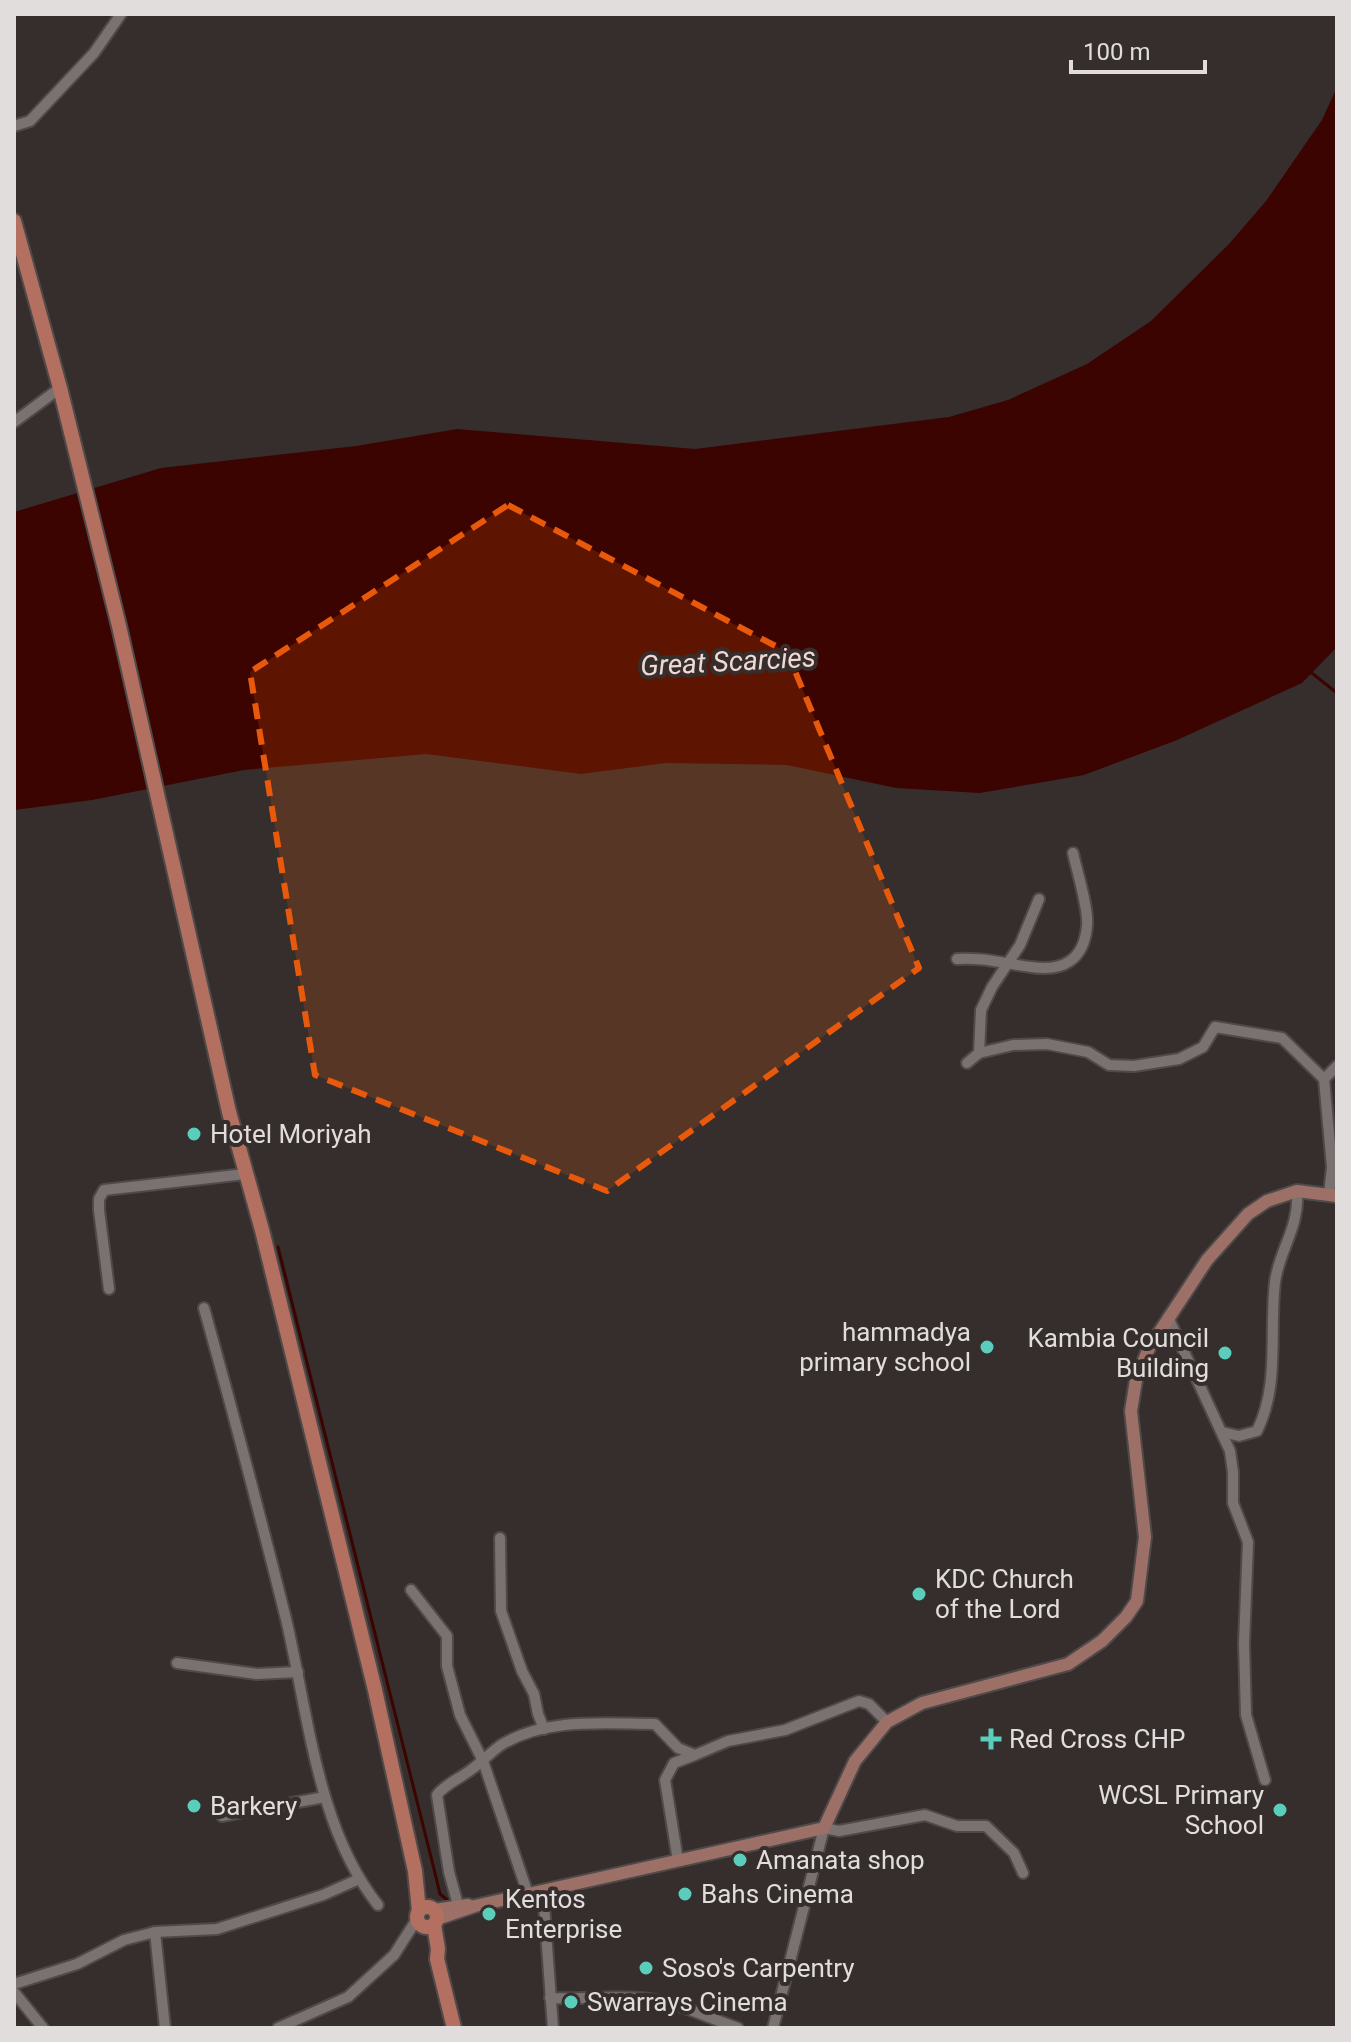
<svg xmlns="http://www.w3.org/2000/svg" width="1351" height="2042" viewBox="0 0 1351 2042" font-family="Roboto,sans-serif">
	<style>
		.water { fill: #3b0400 }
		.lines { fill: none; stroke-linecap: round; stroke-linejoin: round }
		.stream { stroke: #3b0400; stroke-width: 3 }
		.minor-casing { stroke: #4f4a49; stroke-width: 14 }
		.major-casing { stroke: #4f4a49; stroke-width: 16 }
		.highway-casing { stroke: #4f4a49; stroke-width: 18 }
		.minor { stroke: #7a7270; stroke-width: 10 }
		.major { stroke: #9c7066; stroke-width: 12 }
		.highway { stroke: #b36f5f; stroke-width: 14 }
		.marked { fill: #e8590c; fill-opacity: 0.2; stroke: #e8590c; stroke-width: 6; stroke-dasharray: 16 10; stroke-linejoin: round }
		.poi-dot { fill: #5bcebb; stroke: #352e2d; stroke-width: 3 }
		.labels { text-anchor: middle; stroke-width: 8; stroke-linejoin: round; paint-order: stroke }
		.poi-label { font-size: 26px; fill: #e1dddc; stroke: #352e2d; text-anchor: start }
		.water-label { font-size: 28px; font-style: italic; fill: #f1d9d3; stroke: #352e2d }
	</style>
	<rect width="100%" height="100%" fill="#352e2d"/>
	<polygon class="water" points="1337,87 1337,647 1302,683 1177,740 1084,775 980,793 896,788 787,765 666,763 581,774 426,754 244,770 92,800 14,810 14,512 161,468 356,446 457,429 695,449 949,417 1008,400 1087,364 1151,321 1229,244 1266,201 1322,120"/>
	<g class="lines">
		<g class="stream">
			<polyline points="1308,670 1337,693"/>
			<polyline points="278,1247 434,1869 440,1894 451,1903"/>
		</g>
		<defs>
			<g id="minor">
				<polyline points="14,126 30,121 94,53 121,14"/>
				<polyline points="14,422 60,388"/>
				<path d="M957 959C983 957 1006 964 1031 967 1063 972 1084 960 1087 926 1089 910 1077 871 1073 853"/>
				<polyline points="979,1053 1013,1045 1047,1044 1088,1052 1109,1065 1134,1066 1179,1059 1203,1047 1215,1027 1282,1038 1324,1079 1332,1167 1329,1194"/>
				<polyline points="967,1063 979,1053 981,1010 992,987 1020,945 1039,899"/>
				<polyline points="1324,1079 1337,1066"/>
				<polyline points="109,1289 99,1210 99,1199 104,1190 245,1174"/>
				<path d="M204 1308C233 1412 260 1515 286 1619 308 1712 317 1829 378 1905"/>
				<polyline points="1168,1317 1230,1451 1233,1472 1233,1503 1248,1542 1244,1644 1246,1715 1265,1780"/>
				<path d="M1222 1432 1239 1436 1257 1431C1280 1384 1269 1333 1275 1282 1279 1250 1300 1227 1297 1191"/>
				<polyline points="500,1538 501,1611 522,1671 534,1694 538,1714 544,1729"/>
				<polyline points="411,1590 447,1636 447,1666 460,1715 483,1761 528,1894"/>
				<polyline points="177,1663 257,1674 298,1672"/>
				<polyline points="222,1816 325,1797"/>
				<polyline points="678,1861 665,1780 674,1763 695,1755"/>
				<polyline points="543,1891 553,2028"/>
				<path d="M458 1905 449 1872 437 1795C445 1784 461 1778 472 1769 482 1762 491 1752 501 1745 546 1717 605 1724 655 1724L678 1748 695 1755 728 1741 785 1730 859 1701 869 1704 887 1722"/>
				<polyline points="155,1932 165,2028"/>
				<polyline points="14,1984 77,1964 124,1940 155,1932 217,1929 323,1895 359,1879"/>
				<polyline points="14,1992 43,2028"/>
				<path d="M550 1998C583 2000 617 1994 649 1999 679 2003 709 2018 738 2028"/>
				<polyline points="278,2028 348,1997 394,1955 417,1919"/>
				<polyline points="773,2028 824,1828 839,1831 925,1815 957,1826 986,1826 1014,1853 1023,1873"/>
			</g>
			<g id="major">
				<polyline points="434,1910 468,1905"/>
				<polyline points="437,1919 475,1906 824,1828 855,1761 887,1722 922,1703 1068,1664 1102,1641 1126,1617 1137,1601 1145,1537 1131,1411 1136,1380 1149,1348 1207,1260 1248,1214 1267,1201 1297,1191 1337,1196"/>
			</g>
			<g id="highway">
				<polyline points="14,221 60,388 119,626 229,1112 262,1230 375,1690 415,1871 419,1911"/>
				<circle cx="427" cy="1917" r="10"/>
				<polyline points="434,1925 438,1949 437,1959 454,2028"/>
			</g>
		</defs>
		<use href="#minor" class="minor-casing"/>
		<use href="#major" class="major-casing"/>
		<use href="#highway" class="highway-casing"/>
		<use href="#minor" class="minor"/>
		<use href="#major" class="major"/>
		<use href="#highway" class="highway"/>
	</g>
	<path class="marked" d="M508 505 787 652 919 968 607 1191 315 1075 250 672Z"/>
	<g class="poi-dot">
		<circle cx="194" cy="1134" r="8"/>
		<circle cx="987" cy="1347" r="8"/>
		<circle cx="1225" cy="1353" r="8"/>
		<circle cx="919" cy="1594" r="8"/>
		<path d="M987 1727h8v8h8v8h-8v8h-8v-8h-8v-8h8z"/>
		<circle cx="194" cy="1806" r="8"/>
		<circle cx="1280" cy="1810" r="8"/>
		<circle cx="740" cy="1860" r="8"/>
		<circle cx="685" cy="1894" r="8"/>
		<circle cx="489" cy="1914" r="8"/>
		<circle cx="646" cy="1968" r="8"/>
		<circle cx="571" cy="2002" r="8"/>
	</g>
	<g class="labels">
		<g class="poi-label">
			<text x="210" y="1143">Hotel Moriyah</text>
			<text x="971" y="1341" text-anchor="end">hammadya<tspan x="971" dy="30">primary school</tspan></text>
			<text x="1209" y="1347" text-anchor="end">Kambia Council<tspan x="1209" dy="30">Building</tspan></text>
			<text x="935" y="1588">KDC Church<tspan x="935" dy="30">of the Lord</tspan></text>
			<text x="1009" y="1748">Red Cross CHP</text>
			<text x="1264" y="1804" text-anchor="end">WCSL Primary<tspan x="1264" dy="30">School</tspan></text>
			<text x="210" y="1815">Barkery</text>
			<text x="756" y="1869">Amanata shop</text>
			<text x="701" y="1903">Bahs Cinema</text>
			<text x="505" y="1908">Kentos<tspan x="505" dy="30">Enterprise</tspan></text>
			<text x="662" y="1977">Soso's Carpentry</text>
			<text x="587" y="2011">Swarrays Cinema</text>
		</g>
		<g class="water-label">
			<text transform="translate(728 661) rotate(-3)" y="10">Great Scarcies</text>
		</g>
	</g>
	<rect width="1351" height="2042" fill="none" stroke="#e1dddc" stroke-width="32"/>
	<path d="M1071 60v12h134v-12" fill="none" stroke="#e1dddc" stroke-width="4"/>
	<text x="1083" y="60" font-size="24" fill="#e1dddc" stroke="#352e2d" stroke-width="6" paint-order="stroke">100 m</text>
</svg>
